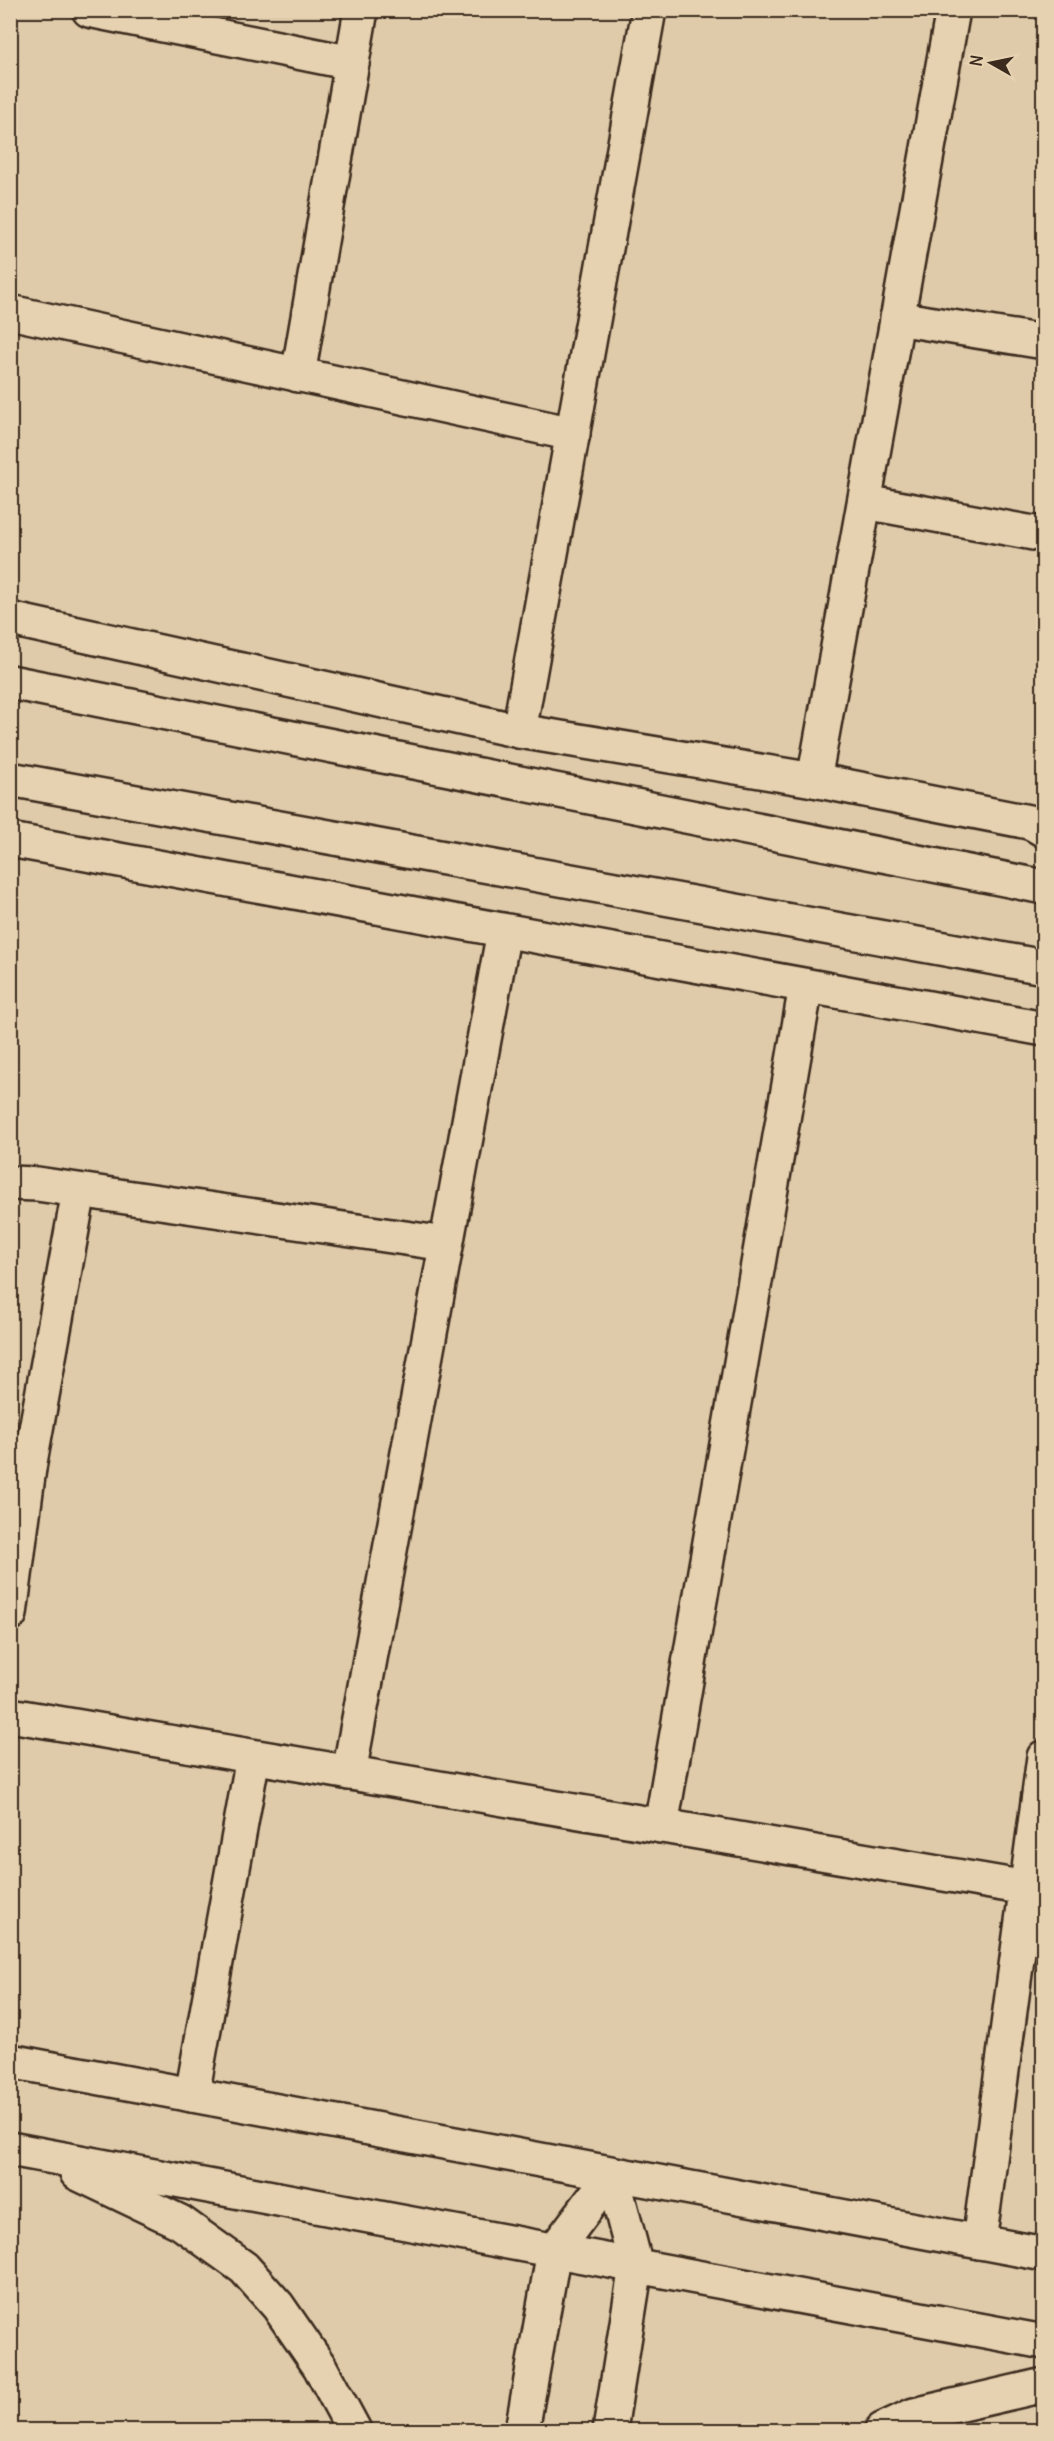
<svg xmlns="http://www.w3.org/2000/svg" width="1054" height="2441" viewBox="0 0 1054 2441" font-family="Delius,sans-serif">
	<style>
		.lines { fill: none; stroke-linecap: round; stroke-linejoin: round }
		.minor-casing { stroke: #3b2a1e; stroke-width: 38 }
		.tertiary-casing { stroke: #3b2a1e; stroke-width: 38 }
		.secondary-casing { stroke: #3b2a1e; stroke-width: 38 }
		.minor { stroke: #e6d2b0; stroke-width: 33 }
		.tertiary { stroke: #e6d2b0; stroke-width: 33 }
		.secondary { stroke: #e6d2b0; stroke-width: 33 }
	</style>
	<rect width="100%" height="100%" fill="#dfcbaa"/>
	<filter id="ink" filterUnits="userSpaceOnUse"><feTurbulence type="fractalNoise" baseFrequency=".0167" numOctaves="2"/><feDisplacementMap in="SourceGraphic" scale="12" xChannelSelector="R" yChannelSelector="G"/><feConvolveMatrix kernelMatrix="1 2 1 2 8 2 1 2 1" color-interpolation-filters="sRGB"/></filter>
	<g filter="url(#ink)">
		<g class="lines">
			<defs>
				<g id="minor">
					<polyline points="89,10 352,63"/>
					<polyline points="10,312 573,434"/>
					<polyline points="897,318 1044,342"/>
					<polyline points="298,375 361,10"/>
					<polyline points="865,502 1044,535"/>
					<polyline points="519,731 649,10"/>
					<polyline points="814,780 953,10"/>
					<polyline points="10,1183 37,1184 446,1244"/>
					<polyline points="10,1474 29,1468 79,1191"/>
					<polyline points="10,1614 29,1468"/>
					<polyline points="10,1715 1026,1888"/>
					<polyline points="349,1773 504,931"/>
					<polyline points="661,1826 806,986"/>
					<polyline points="192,2095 253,1757"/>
					<polyline points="979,2242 1044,1757"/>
				</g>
				<g id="tertiary">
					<polyline points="10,619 519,731 814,780 1044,825"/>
					<polyline points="10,840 1044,1029"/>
					<polyline points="10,2061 1044,2254"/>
					<polyline points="10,2149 1044,2342"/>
					<polyline points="77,2173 180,2222 244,2268 278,2306 320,2367 354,2430"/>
					<polyline points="522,2430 554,2251 612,2174"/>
					<polyline points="610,2430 636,2266 612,2174"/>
					<polyline points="882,2430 914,2415 1044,2385"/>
				</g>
				<g id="secondary">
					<polyline points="10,682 1044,887"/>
					<polyline points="10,779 1044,967"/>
					<polyline points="1032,823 1044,830"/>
				</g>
			</defs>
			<use href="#minor" class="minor-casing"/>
			<use href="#tertiary" class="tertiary-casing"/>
			<use href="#secondary" class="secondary-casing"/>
			<use href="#minor" class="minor"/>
			<use href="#tertiary" class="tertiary"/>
			<use href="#secondary" class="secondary"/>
		</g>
	</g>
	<rect width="1054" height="2441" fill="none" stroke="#e6d2b0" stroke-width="36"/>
	<rect x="18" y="18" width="1018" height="2405" fill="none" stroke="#3b2a1e" stroke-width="2" filter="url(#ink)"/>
	<g transform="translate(991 63) rotate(279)" stroke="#e6d2b0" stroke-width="4.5" paint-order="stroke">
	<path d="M0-4.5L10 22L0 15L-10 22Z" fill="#3b2a1e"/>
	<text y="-9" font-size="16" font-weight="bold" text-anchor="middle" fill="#3b2a1e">N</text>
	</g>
</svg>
